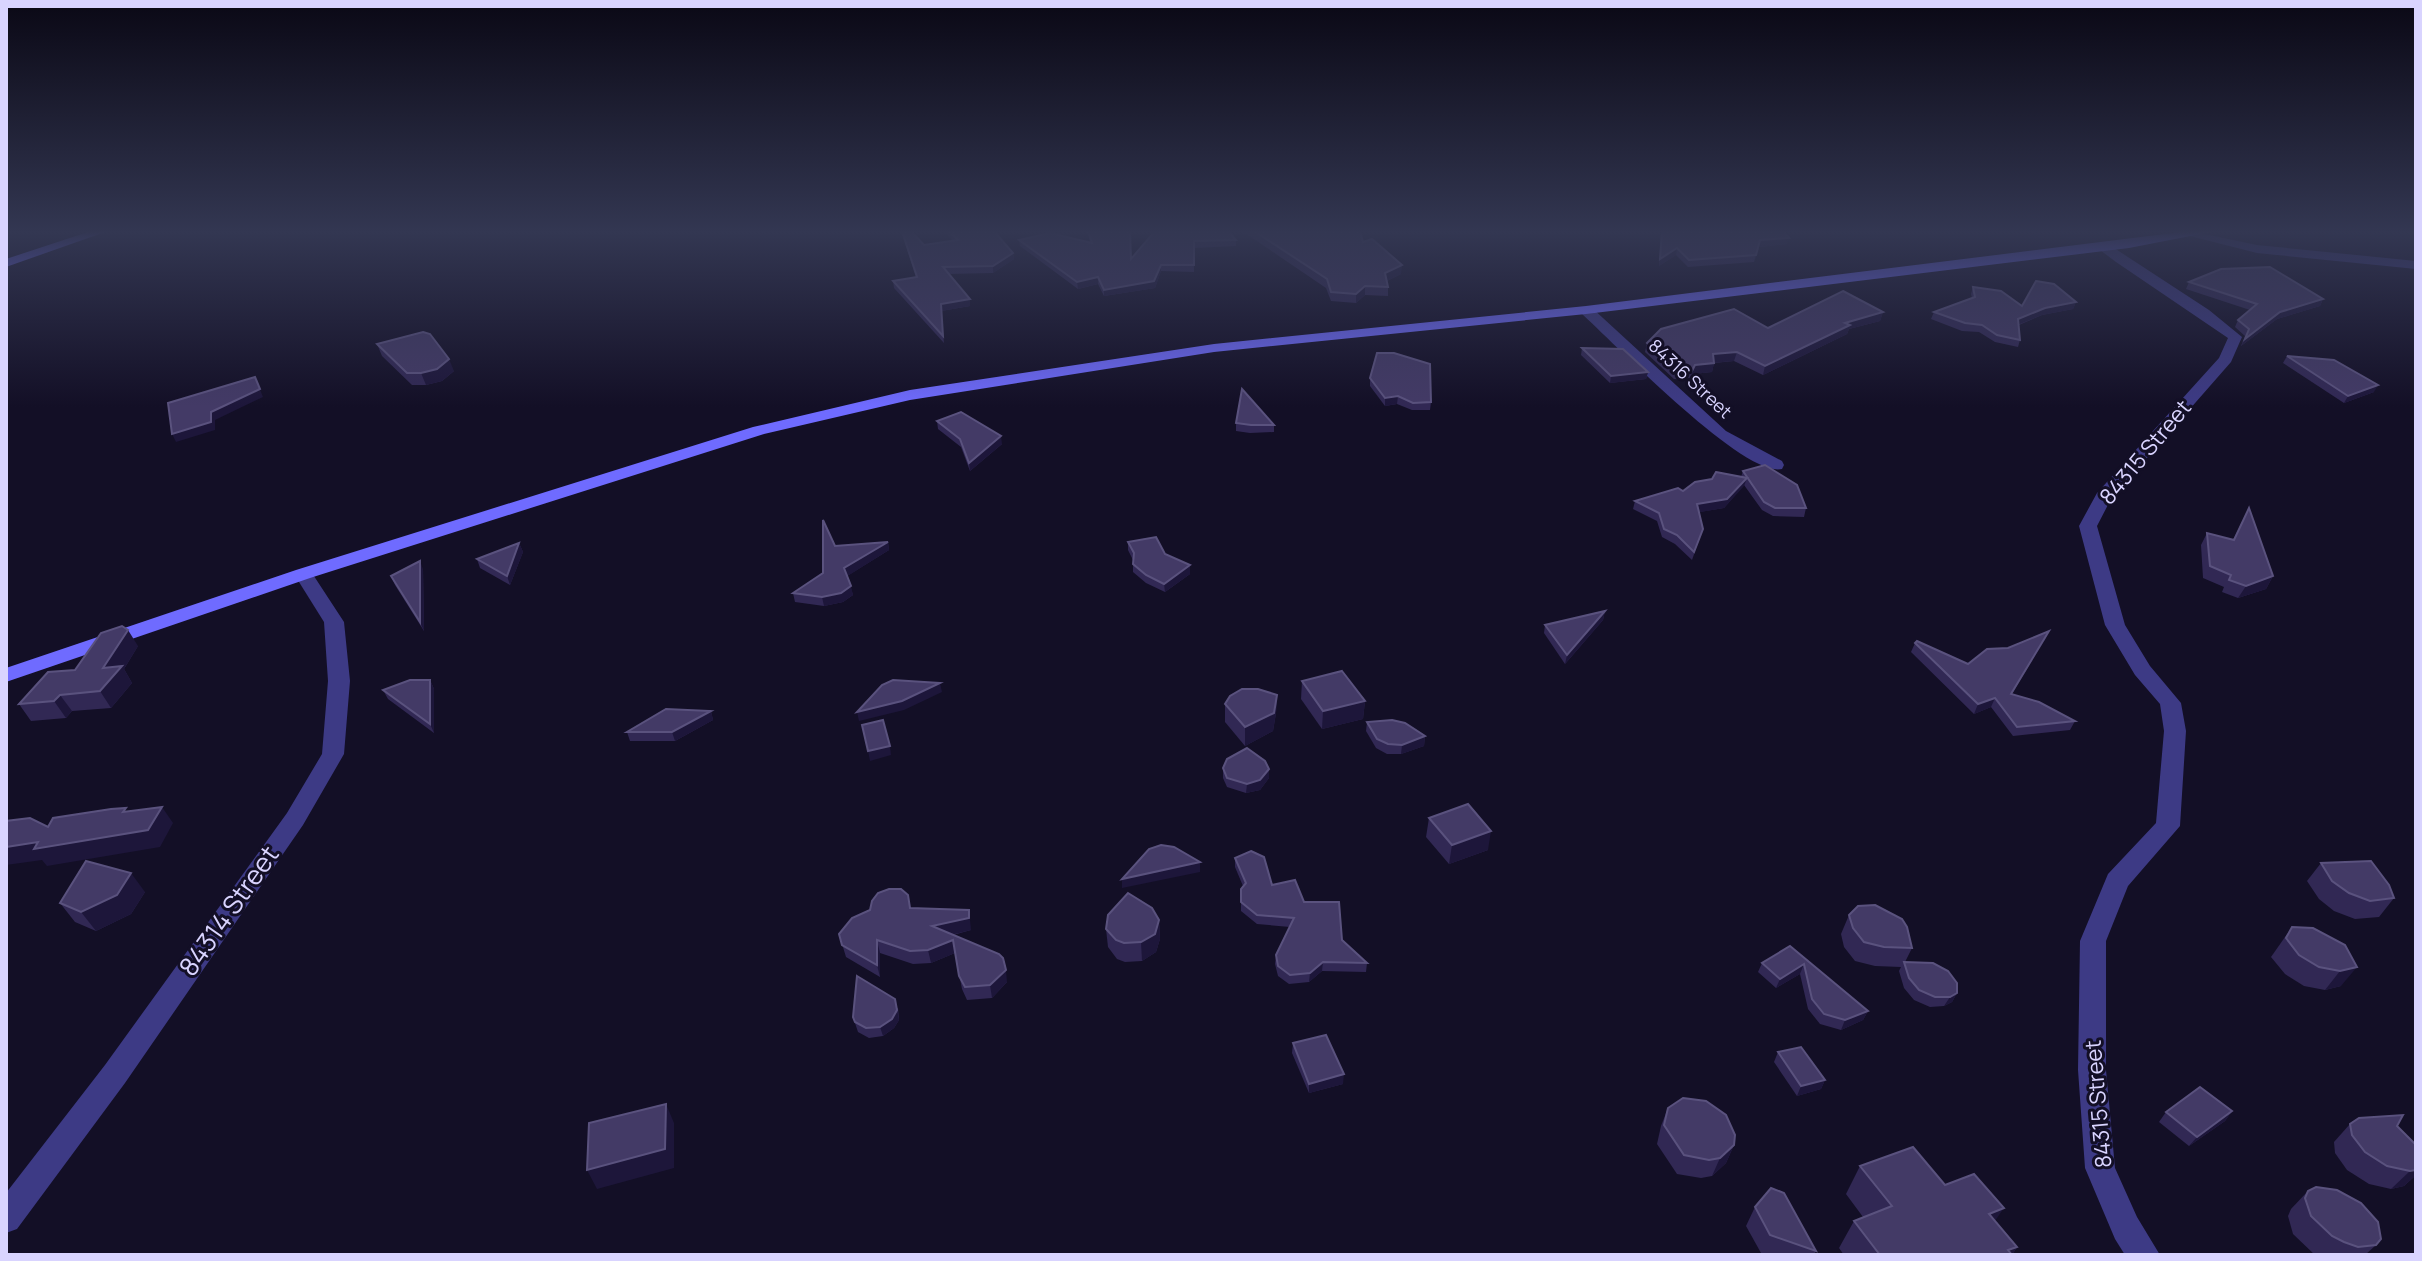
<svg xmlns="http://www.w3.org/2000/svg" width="2422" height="1261" viewBox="0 0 2422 1261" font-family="Manrope,sans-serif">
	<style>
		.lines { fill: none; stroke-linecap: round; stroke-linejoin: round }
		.street { fill: #3d3a85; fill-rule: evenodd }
		.secondary { fill: #6f6bff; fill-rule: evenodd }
		.wall { fill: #312854 }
		.shaded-wall { fill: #1d163a }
		.building { fill: #433a66; stroke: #5a527e; stroke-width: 2 }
		.labels { text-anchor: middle; stroke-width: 6; stroke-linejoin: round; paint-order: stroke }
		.far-street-label { font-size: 18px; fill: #d9d4ff; stroke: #130f26 }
		.street-label { font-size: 22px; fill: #d9d4ff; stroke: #130f26 }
		.near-street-label { font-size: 26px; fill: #d9d4ff; stroke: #130f26 }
	</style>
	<rect width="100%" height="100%" fill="#130f26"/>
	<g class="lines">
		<g class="street">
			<polygon points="2190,231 2257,245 2416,261 2416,269 2257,253 2190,236"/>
			<polygon points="2100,244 2108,244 2209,310 2242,337 2231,362 2111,499 2097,526 2125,625 2150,666 2181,703 2186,731 2180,826 2128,886 2106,941 2106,1070 2115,1168 2137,1217 2160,1255 2125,1255 2115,1239 2085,1168 2078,1070 2080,941 2108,874 2156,823 2164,731 2160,704 2135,675 2105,625 2079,526 2097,493 2219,358 2228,338 2116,262 2100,250"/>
			<path d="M1581 307H1591L1726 431 1782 461 1784 465 1782 469C1744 478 1613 342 1581 313Z"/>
			<polygon points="303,568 310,570 344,622 350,681 344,754 303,825 125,1083 17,1229 6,1233 6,1193 105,1065 287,813 322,754 328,681 324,622 294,574"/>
		</g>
		<g class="secondary">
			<polygon points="91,231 108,231 6,267 6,259"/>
			<polygon points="2189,231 2216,231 2129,248 1586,314 1214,352 910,400 764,434 310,578 6,682 6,668 296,570 753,427 910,390 1214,344 1586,306"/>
		</g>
	</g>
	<g class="wall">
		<polygon points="901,231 911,231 924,245 953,241 944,231 994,231 1013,253 1014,259 993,273 948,274 970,306 941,311 944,343 894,288 893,281 916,277"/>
		<polygon points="1087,231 1131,231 1131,258 1155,231 1236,240 1236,246 1194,248 1194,272 1161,271 1155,288 1104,296 1098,284 1078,289 1020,246 1019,240 1090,242"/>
		<polygon points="1242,231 1360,231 1363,242 1401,274 1387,281 1388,287 1388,296 1365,295 1356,303 1331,301 1326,288"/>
		<polygon points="1661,231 1783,231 1787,244 1759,247 1754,262 1688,267 1676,255 1659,266"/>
		<polygon points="2189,282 2323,299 2320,306 2277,319 2241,346 2245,336 2235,327 2238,320 2250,310 2186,289"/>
		<polygon points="1973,287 2022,306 2076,302 2073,309 2042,315 2019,325 2020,340 2018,347 1995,342 1979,332 1962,331 1931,319 1934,312 1972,298 1971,294"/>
		<polygon points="1883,312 1880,321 1849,329 1847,334 1763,375 1734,361 1714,363 1712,372 1693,374 1690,380 1674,379 1645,352 1647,343"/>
		<polygon points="377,344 454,371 442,381 426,385 412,385 382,356"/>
		<polygon points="1582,348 1648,372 1646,379 1610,383 1581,355"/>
		<polygon points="2287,356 2374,392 2344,403 2283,363"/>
		<polygon points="1370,378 1431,402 1430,410 1412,410 1397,404 1385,406 1370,386"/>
		<polygon points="937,421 1002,444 970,471 961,447 938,429"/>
		<polygon points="1236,423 1274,425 1274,432 1250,433 1236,431"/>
		<polygon points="1743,471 1806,508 1804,517 1773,516 1762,510 1744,485 1724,508 1699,512 1703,529 1692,560 1675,544 1662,537 1657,521 1633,509 1635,501 1683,491 1741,477"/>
		<polygon points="2249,508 2273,576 2266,589 2238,598 2222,592 2224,587 2203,578 2201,545 2207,533 2233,540"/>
		<polygon points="888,542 889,550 847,576 853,595 843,602 824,606 795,602 793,593 823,573 835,546"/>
		<polygon points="1128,542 1165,554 1190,574 1165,592 1146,583 1133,572 1133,560 1128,550"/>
		<polygon points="519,543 523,552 510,585 480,568 477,559"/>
		<polygon points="423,569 424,631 395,585 391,576"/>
		<polygon points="1605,611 1603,620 1565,664 1544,633 1545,625"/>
		<polygon points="2049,631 2012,694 2075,721 2070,730 2013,736 1991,707 1974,714 1911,652 1915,643 1968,664"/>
		<polygon points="138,646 124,669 132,683 111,708 72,711 66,718 31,721 19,704 75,670"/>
		<polygon points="430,680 434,689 434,733 388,699 383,690"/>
		<polygon points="1302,681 1365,701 1363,719 1322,729 1301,699"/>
		<polygon points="1277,695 1276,713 1273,731 1245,746 1225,722 1225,704"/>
		<polygon points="711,711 713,720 675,741 630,741 627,732"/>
		<polygon points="1367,722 1425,736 1424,746 1401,754 1387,754 1376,748 1366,731"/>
		<polygon points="1223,768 1269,769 1269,778 1260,790 1246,793 1227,787 1223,778"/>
		<polygon points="1429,818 1488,850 1449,864 1426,837"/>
		<polygon points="1235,858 1272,885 1304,902 1367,963 1366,972 1322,971 1309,982 1289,984 1278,976 1275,964 1276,955 1290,927 1257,924 1241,911 1241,889 1243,886 1235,867"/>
		<polygon points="2321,863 2394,898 2379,917 2355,919 2334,911 2319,899 2307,881"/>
		<polygon points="145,892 131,914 96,931 75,922 60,903"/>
		<polygon points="911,908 971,930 953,935 1007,982 992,998 967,1000 962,989 955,953 931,963 913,964 880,953 880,977 846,957 839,934 870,910"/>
		<polygon points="1849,915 1912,948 1905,962 1957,993 1952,1002 1944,1006 1930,1007 1914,1000 1904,988 1899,971 1901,967 1875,966 1855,961 1844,947 1841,934"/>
		<polygon points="1159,920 1160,939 1156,952 1142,961 1125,962 1117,959 1108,947 1106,929"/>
		<polygon points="2292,927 2345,945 2341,986 2325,990 2304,986 2285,974 2271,957"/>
		<polygon points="1790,946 1868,1011 1863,1020 1841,1030 1820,1024 1808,1009 1800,974 1776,988 1758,972 1762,963"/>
		<polygon points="898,1008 899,1020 894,1028 883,1036 869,1038 858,1032 853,1017"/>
		<polygon points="1293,1043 1343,1084 1309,1093 1292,1053"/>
		<polygon points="1778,1052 1825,1080 1821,1089 1797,1096 1774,1062"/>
		<polygon points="1668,1108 1734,1145 1726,1163 1712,1176 1701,1178 1677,1174 1657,1144 1661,1126"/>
		<polygon points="2232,1111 2225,1121 2189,1146 2159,1122 2166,1112"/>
		<polygon points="2350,1124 2397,1126 2416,1145 2416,1175 2404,1186 2391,1189 2369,1184 2347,1170 2335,1153 2334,1142"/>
		<polygon points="1860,1166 1945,1185 1995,1221 2017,1247 2012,1255 1844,1255 1839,1248 1854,1221 1863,1217 1846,1194"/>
		<polygon points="2308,1191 2376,1245 2365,1255 2315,1255 2293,1234 2288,1216 2291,1209"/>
		<polygon points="1755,1207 1816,1251 1814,1255 1767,1255 1761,1253 1746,1226"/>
	</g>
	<g class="shaded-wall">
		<polygon points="1789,238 1787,244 1759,247 1754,262 1760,240"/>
		<polygon points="1677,248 1676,255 1659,266 1660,259"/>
		<polygon points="1013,253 1014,259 993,273 993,266"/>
		<polygon points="1161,265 1161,271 1155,288 1104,296 1104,290"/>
		<polygon points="1402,265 1401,274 1385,282 1385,273"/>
		<polygon points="1098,277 1098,284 1078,289 1077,282"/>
		<polygon points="1365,286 1365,295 1356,303 1356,294"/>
		<polygon points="970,299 970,306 941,311 944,343 941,304"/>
		<polygon points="2323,299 2320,306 2277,319 2241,346 2245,339 2280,312"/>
		<polygon points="2076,302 2073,309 2042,315 2015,326 2018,319 2045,308"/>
		<polygon points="1883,312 1880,321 1849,329 1847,334 1763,375 1765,366 1845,323"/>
		<polygon points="1737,352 1734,361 1711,363 1713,354"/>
		<polygon points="449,359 454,371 442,381 426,385 421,373"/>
		<polygon points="1714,363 1712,372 1693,374 1690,380 1695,365"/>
		<polygon points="1648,372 1646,379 1610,383 1611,376"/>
		<polygon points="255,377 263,397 215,420 215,430 176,442 172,434 211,412"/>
		<polygon points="2378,385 2374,392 2344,403 2348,396"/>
		<polygon points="1398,396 1397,404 1385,406 1385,398"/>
		<polygon points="1001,436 1002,444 970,471 969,463"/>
		<polygon points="1747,478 1744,486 1724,508 1695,513 1697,504"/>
		<polygon points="888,542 889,550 846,577 844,568"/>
		<polygon points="519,543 523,552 510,585 507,576"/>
		<polygon points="420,561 423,569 424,631 420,622"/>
		<polygon points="1190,565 1190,574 1165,592 1164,584"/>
		<polygon points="2273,576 2266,589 2238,598 2246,586"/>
		<polygon points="851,586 853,595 843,602 824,606 822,597"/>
		<polygon points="1605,611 1603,620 1565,664 1567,655"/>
		<polygon points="128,630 138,646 124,669 132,683 111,708 100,691 103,668"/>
		<polygon points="2049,631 2045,640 2006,703 2011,694"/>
		<polygon points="430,680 434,689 434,733 430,724"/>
		<polygon points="940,683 942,692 904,710 859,721 857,712"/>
		<polygon points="60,695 72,711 66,718 54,701"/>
		<polygon points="1277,695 1276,713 1273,731 1245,746 1245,727"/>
		<polygon points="1995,698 1991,707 1974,714 1978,704"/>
		<polygon points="1365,701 1363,719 1322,729 1323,711"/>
		<polygon points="711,711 713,720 675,741 672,732"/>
		<polygon points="1425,736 1424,746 1401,754 1402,745"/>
		<polygon points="890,746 891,755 870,761 868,751"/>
		<polygon points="1269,769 1269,778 1260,790 1246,793 1247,784"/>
		<polygon points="162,807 173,823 160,847 47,866 42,860 6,865 6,847 38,842"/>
		<polygon points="1491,831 1488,850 1449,864 1452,845"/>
		<polygon points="1200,862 1200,872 1122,888 1122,879"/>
		<polygon points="131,873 145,892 131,914 96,931 81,912"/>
		<polygon points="969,910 971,930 934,939 932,926"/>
		<polygon points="1159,920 1160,939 1156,952 1142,961 1141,942"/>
		<polygon points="877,940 880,953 880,977 877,965"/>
		<polygon points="953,940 955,953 931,963 928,950"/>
		<polygon points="1323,962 1322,971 1309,982 1310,973"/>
		<polygon points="1804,964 1800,974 1776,988 1780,979"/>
		<polygon points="2357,967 2341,986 2325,990 2340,971"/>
		<polygon points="1006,970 1007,982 992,998 990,985"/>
		<polygon points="1957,993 1952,1002 1944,1006 1950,997"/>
		<polygon points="895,999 899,1020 894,1028 883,1036 880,1027"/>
		<polygon points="1868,1011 1863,1020 1841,1030 1845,1020"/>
		<polygon points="1344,1074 1343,1084 1309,1093 1309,1084"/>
		<polygon points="1825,1080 1821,1089 1797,1096 1801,1086"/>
		<polygon points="666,1104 674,1123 674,1168 597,1189 587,1170"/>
		<polygon points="2232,1111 2225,1121 2189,1146 2197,1137"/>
		<polygon points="1734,1145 1726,1163 1712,1176 1720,1158"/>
		<polygon points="2416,1170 2416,1175 2404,1186 2391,1189 2410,1171"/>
		<polygon points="2004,1208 1985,1235 1989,1214"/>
		<polygon points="2017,1247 2012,1255 2008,1250"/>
	</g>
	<g class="building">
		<polygon points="902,231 911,231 924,245 958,240 949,231 994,231 1013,253 993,266 943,267 970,299 941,304 943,336 893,281 917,277"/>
		<polygon points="1088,231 1130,231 1131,259 1155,231 1228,231 1236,240 1194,241 1194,265 1161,265 1154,281 1104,290 1098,277 1077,282 1019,240 1050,233 1092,243"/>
		<polygon points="1254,231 1360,231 1363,242 1372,239 1402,265 1385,273 1388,287 1365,286 1356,294 1331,292 1327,279"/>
		<polygon points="1662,231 1783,231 1789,238 1760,240 1756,255 1689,260 1677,248 1660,259"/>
		<polygon points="2270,267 2323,299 2280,312 2245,339 2249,329 2238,320 2257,304 2189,282 2221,269"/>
		<polygon points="2036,281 2054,284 2076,302 2045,308 2018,319 2020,340 1997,335 1982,325 1965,323 1934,312 1975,297 1973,287 2001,291 2022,306"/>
		<polygon points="1843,291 1883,312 1845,323 1850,325 1765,366 1737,352 1713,354 1714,363 1695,365 1692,371 1676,370 1647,343 1661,329 1734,309 1768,328"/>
		<polygon points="423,332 430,334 449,359 437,369 421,373 407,373 377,344"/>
		<polygon points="1582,348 1623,349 1648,372 1611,376"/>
		<polygon points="1377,353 1394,353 1430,364 1431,402 1413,403 1398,396 1385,398 1370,378"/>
		<polygon points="2287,356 2334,360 2378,385 2348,396"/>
		<polygon points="255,377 260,389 211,412 211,422 172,434 168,403"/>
		<polygon points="1242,389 1274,425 1251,425 1236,423"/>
		<polygon points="961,412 1001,436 969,463 960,439 937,421"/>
		<polygon points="1765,465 1797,485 1806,508 1775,508 1764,502 1743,471"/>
		<polygon points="1716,472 1747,478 1727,499 1697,504 1703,529 1694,552 1677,535 1664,529 1659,513 1635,501 1678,488 1683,491 1695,482 1712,479"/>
		<polygon points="2249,508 2273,576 2246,586 2229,580 2231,575 2210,566 2207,533 2234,540"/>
		<polygon points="823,520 835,546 888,542 844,568 851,586 841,593 822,597 793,593 823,573"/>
		<polygon points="1156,537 1165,554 1190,565 1164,584 1146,575 1133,564 1134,553 1128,542"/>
		<polygon points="519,543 507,576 477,559"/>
		<polygon points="420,561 420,622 391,576"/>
		<polygon points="1605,611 1567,655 1545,625"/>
		<polygon points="122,626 128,630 103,668 122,666 100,691 60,695 54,701 19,704 48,672 75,670 101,633"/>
		<polygon points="2049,631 2011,694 2039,702 2075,721 2017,727 1995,698 1978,704 1915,643 1917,641 1968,664 1987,649 2008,648"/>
		<polygon points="1342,671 1365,701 1323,711 1302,681"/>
		<polygon points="410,680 430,680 430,724 383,690"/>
		<polygon points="893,680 940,683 902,701 857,712 882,685"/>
		<polygon points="1242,689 1258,689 1277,695 1274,713 1245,727 1225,704 1230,696"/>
		<polygon points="666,709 711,711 672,732 627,732"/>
		<polygon points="883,720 890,746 868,751 862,725"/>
		<polygon points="1392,720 1405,723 1425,736 1402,745 1388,744 1377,739 1367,722"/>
		<polygon points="1247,748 1265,761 1269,769 1260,780 1247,784 1227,778 1223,768 1227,759"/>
		<polygon points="1468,804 1491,831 1452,845 1429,818"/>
		<polygon points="162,807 148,830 34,849 38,842 6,847 6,821 30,818 48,827 53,818 111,809 126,808 123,812"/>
		<polygon points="1161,845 1174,847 1200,862 1122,879 1149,849"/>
		<polygon points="1251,851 1264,857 1272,885 1295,880 1304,902 1339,902 1342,940 1367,963 1323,962 1310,973 1290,975 1278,966 1276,955 1294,918 1257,915 1241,902 1241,889 1246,883 1235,858"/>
		<polygon points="86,861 131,873 117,895 81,912 60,903"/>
		<polygon points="2371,861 2389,885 2394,898 2370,901 2349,893 2332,881 2321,863"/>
		<polygon points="889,889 901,889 908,895 910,908 969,910 969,918 932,926 999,954 1003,958 1006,970 990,985 965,987 959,976 953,940 928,950 910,951 877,940 877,965 842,945 839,934 852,918 870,910 872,901 878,893"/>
		<polygon points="1128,893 1152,908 1159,920 1155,934 1141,942 1124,943 1116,940 1106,929 1108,915"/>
		<polygon points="1875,905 1902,919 1907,927 1912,948 1884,947 1864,942 1853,928 1849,915 1858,906"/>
		<polygon points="2292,927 2313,928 2345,945 2357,967 2340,971 2319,967 2299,955 2286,938"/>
		<polygon points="1790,946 1868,1011 1845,1020 1824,1014 1812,999 1804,964 1780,979 1762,963"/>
		<polygon points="1904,962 1933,963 1948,971 1957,983 1957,993 1950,997 1935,997 1919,990 1909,978"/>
		<polygon points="857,976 895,999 897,1010 892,1019 880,1027 866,1028 855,1022 853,1017"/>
		<polygon points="1326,1035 1344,1074 1309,1084 1293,1043"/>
		<polygon points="1801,1047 1825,1080 1801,1086 1778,1052"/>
		<polygon points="2200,1087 2232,1111 2197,1137 2166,1112"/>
		<polygon points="1683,1098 1706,1101 1726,1115 1735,1135 1734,1145 1720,1158 1709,1160 1684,1155 1664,1125 1668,1108"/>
		<polygon points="666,1104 665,1149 587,1170 589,1123"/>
		<polygon points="2403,1115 2397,1126 2416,1145 2416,1170 2410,1171 2387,1166 2365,1152 2352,1135 2350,1124 2359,1118"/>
		<polygon points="1913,1147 1945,1185 1974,1174 2004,1208 1989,1214 2017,1247 2008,1250 2012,1255 1880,1255 1854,1221 1892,1206 1860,1166"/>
		<polygon points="2316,1187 2337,1190 2361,1203 2378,1222 2381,1239 2376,1245 2358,1247 2344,1242 2332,1236 2311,1216 2305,1198 2308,1191"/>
		<polygon points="1771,1188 1784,1193 1816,1251 1770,1235 1755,1207"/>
	</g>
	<linearGradient id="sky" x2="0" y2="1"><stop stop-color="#0a0815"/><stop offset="0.57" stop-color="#333752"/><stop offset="1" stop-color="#333752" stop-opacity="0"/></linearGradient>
	<rect width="2422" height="407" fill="url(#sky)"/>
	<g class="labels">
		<g class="far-street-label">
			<text transform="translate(1690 379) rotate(43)" y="6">84316 Street</text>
		</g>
		<g class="street-label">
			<text transform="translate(2145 452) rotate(-50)" y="8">84315 Street</text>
			<text transform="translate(2098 1104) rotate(-95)" y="8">84315 Street</text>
		</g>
		<g class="near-street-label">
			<text transform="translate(229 911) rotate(-55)" y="9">84314 Street</text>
		</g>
	</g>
	<rect width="2422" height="1261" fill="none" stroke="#d9d4ff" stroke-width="16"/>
</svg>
